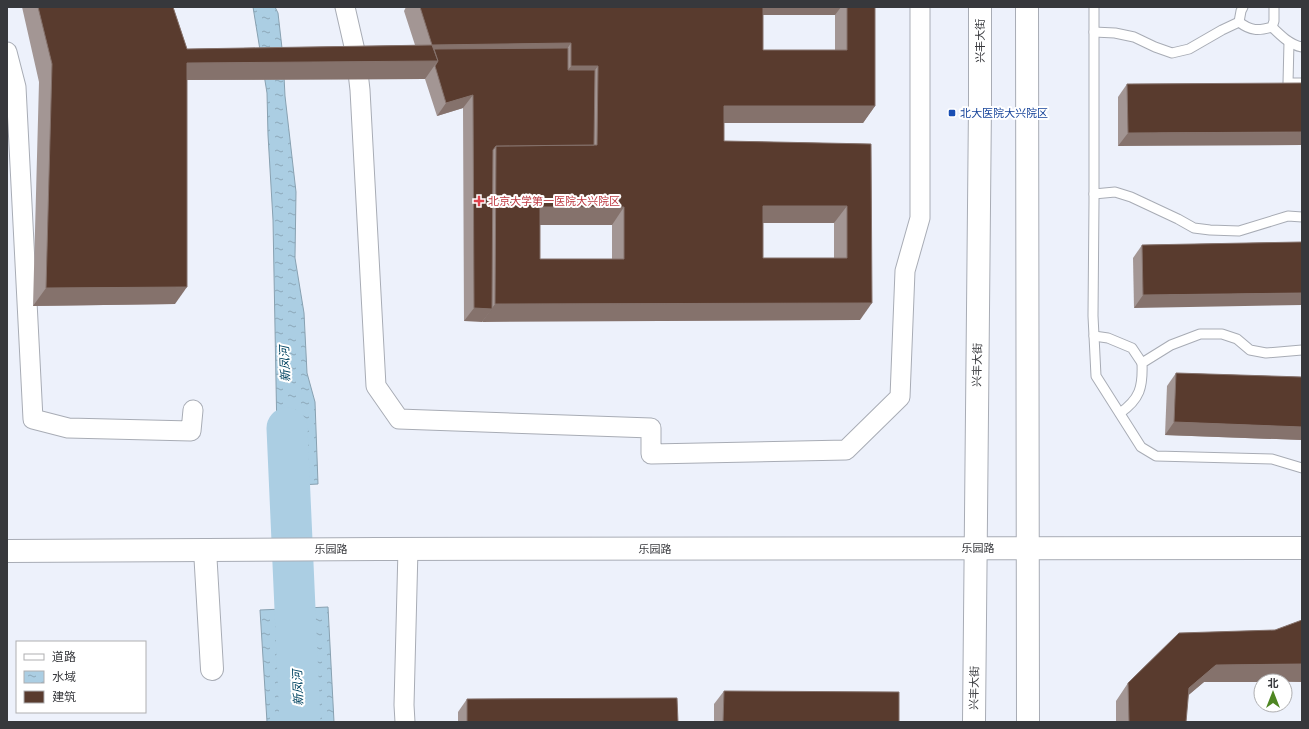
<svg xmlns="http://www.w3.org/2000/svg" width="1309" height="729" viewBox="0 0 1309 729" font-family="Mulish,'Noto Sans SC',sans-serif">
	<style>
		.water { fill: url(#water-ripples); stroke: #88a1b1 }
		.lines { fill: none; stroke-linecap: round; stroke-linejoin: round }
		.river { stroke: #abcee3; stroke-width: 41 }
		.lane-casing { stroke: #a8acb5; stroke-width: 11 }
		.street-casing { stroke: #a8acb5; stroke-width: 21 }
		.secondary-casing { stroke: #a8acb5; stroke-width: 24 }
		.lane { stroke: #fff; stroke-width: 9 }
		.street { stroke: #fff; stroke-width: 19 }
		.secondary { stroke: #fff; stroke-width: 22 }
		.wall { fill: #a39694; fill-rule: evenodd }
		.shaded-wall { fill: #85726c }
		.building { fill: #593b2e; stroke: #85726c; fill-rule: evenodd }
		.transit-dot { fill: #1a4fb4; stroke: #fff; stroke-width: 1.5 }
		.health-dot { fill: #e0444e; stroke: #fff; stroke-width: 1.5 }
		.labels { text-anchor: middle; stroke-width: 4; stroke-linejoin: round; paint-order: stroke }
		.street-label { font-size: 11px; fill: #37383c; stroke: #fff }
		.transit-label { font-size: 11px; fill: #164399; stroke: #fff; text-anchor: start }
		.health-label { font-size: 11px; fill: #be3a42; stroke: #fff; text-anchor: start }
		.water-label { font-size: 12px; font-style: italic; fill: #004360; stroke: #fff }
	</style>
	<defs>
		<pattern id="water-ripples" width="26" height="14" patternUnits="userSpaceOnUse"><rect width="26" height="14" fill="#abcee3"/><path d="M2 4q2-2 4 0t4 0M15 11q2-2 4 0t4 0" fill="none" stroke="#8ca8b9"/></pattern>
	</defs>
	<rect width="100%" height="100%" fill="#edf1fb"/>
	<g class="water">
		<polygon points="253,7 275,7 278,13 283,57 285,96 296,192 295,258 304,313 307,373 315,402 318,484 282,486 282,467 277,436 273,220 268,135 267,93"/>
		<polygon points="328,607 334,722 267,722 260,610"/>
	</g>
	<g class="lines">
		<polyline class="river" points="287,428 300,722"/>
		<defs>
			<g id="lane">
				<polyline points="1094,7 1094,201 1093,316 1096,376 1141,447 1156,456 1272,459 1302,468"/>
				<path d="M1239 22C1251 31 1258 31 1272 27L1274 21V7"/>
				<path d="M1272 27C1280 35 1290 45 1302 47"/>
				<polyline points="1094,32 1115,33 1134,37 1155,47 1172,53 1189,49 1222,30 1239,22 1241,11 1243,7"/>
				<polyline points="1289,42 1288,83 1302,83"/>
				<polyline points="1094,194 1115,192 1131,197 1178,219 1194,228 1210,230 1239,231 1288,216 1302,217"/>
				<polyline points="1094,336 1108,338 1132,348 1142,363"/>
				<path d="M1120 413C1140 399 1143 387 1142 363L1171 345 1200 334H1222L1237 339 1250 350 1266 353 1302 350"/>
			</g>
			<g id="street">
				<polyline points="345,7 356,55 360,90 376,386 399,419 651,428 651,454 846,450 900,397 905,271 920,218 920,7"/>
				<polyline points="7,52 16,87 33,419 68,428 191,431 193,410"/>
				<polyline points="405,722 404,705 408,549"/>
			</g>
			<g id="secondary">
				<polyline points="1027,7 1028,722"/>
				<polyline points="205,550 212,669"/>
				<polyline points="7,551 378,549 1302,548"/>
				<polyline points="974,722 980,104 980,7"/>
			</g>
		</defs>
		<use href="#lane" class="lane-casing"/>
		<use href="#street" class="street-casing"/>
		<use href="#secondary" class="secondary-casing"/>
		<use href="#lane" class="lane"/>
		<use href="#street" class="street"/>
		<use href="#secondary" class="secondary"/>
	</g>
	<g class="wall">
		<path d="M22 7H173L187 49 415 45 404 11 406 7H875V106L863 123H724V141L871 144 860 320 464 321 463 108 437 116 425 79 187 80 175 304 33 306 39 82ZM763 15H835V50H763ZM763 223H834V258H763ZM540 225H612V259H540Z"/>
		<polygon points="1302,83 1118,146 1118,97 1127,84"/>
		<polygon points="1302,242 1134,308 1133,258 1142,245"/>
		<polygon points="1176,373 1302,377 1302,440 1165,435 1167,386"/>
		<polygon points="1179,633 1302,682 1261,681 1261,682 1204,682 1188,695 1186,722 1116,722 1116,701 1128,683"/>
		<polygon points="724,691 899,722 714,722 714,704"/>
		<polygon points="467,699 678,722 458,722 458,712"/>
	</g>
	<g class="shaded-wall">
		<polygon points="757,7 841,7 835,15 751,15"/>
		<polygon points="571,43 559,61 437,62 425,79 175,80 187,63 432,45"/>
		<polygon points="571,66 598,66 586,83 558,83"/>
		<polygon points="473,95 463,108 437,116 446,103"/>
		<polygon points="724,106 875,106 863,123 711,123"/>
		<polygon points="1302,132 1302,145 1118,146 1128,133"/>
		<polygon points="763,206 847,206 834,223 750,223"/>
		<polygon points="540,207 624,207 612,225 528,225"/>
		<polygon points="187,287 175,304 33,306 46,288"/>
		<polygon points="1302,293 1302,305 1134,308 1143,295"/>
		<polygon points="872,303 860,320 482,322 495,304"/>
		<polygon points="474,308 492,309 482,322 464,321"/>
		<polygon points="1174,422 1302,427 1302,440 1165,435"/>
		<polygon points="1302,664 1302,682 1261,681 1261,682 1204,682 1177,705 1189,688 1216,665"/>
	</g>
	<g class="building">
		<polygon points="38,7 173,7 187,49 432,45 438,61 187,63 187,287 46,288 52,64"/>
		<path d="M420 7H763V50H847V7H875V106H724V141L871 144 872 303 495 304 496 146 597 145 598 66H571V43L432 45ZM763 206H847V258H763ZM540 207H624V259H540Z"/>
		<polygon points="568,48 568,70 595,70 594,145 496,146 493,150 492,309 474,308 473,95 446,103 435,66 438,61 434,49"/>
		<polygon points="1302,83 1302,132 1128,133 1127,84"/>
		<polygon points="1302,242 1302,293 1143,295 1142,245"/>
		<polygon points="1176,373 1302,377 1302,427 1174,422"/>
		<polygon points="1302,620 1302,664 1216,665 1189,688 1186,722 1129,722 1128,683 1179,633 1275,630"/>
		<polygon points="724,691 899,692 899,722 723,722"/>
		<polygon points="677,698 678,722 467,722 467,699"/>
	</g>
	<rect class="transit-dot" x="948" y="109" width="8" height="8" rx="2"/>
	<path class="health-dot" d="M477 195h4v4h4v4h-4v4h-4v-4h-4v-4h4z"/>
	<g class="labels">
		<g class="street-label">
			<text transform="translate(980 41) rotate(-90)" y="4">兴丰大街</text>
			<text transform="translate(977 365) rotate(-89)" y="4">兴丰大街</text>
			<text x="978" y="552">乐园路</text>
			<text x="331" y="553">乐园路</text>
			<text x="655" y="553">乐园路</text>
			<text transform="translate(974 688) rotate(-89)" y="4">兴丰大街</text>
		</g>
		<g class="transit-label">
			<text x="960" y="117">北大医院大兴院区</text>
		</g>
		<g class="health-label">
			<text x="488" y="205">北京大学第一医院大兴院区</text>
		</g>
		<g class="water-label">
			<text transform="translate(285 364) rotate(-92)" y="4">新凤河</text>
			<text transform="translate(298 688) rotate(-92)" y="4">新凤河</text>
		</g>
	</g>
	<rect width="1309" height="729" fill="none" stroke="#37383c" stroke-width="16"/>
	<rect x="16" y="641" width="130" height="72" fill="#ffffff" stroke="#afafb1"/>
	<rect x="24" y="654" width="20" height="6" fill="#ffffff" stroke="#afafb1"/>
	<text x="52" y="661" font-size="12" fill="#37383c">道路</text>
	<rect x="24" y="671" width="20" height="12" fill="url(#water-ripples)" stroke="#afafb1"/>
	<text x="52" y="681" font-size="12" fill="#37383c">水域</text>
	<rect x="24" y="691" width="20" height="12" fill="#593b2e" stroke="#afafb1"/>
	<text x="52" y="701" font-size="12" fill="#37383c">建筑</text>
	<g transform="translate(1273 693)"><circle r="19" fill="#ffffff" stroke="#afafb1"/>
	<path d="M0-3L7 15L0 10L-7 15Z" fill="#4e8622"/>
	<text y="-6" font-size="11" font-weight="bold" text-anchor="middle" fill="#37383c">北</text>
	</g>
</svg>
